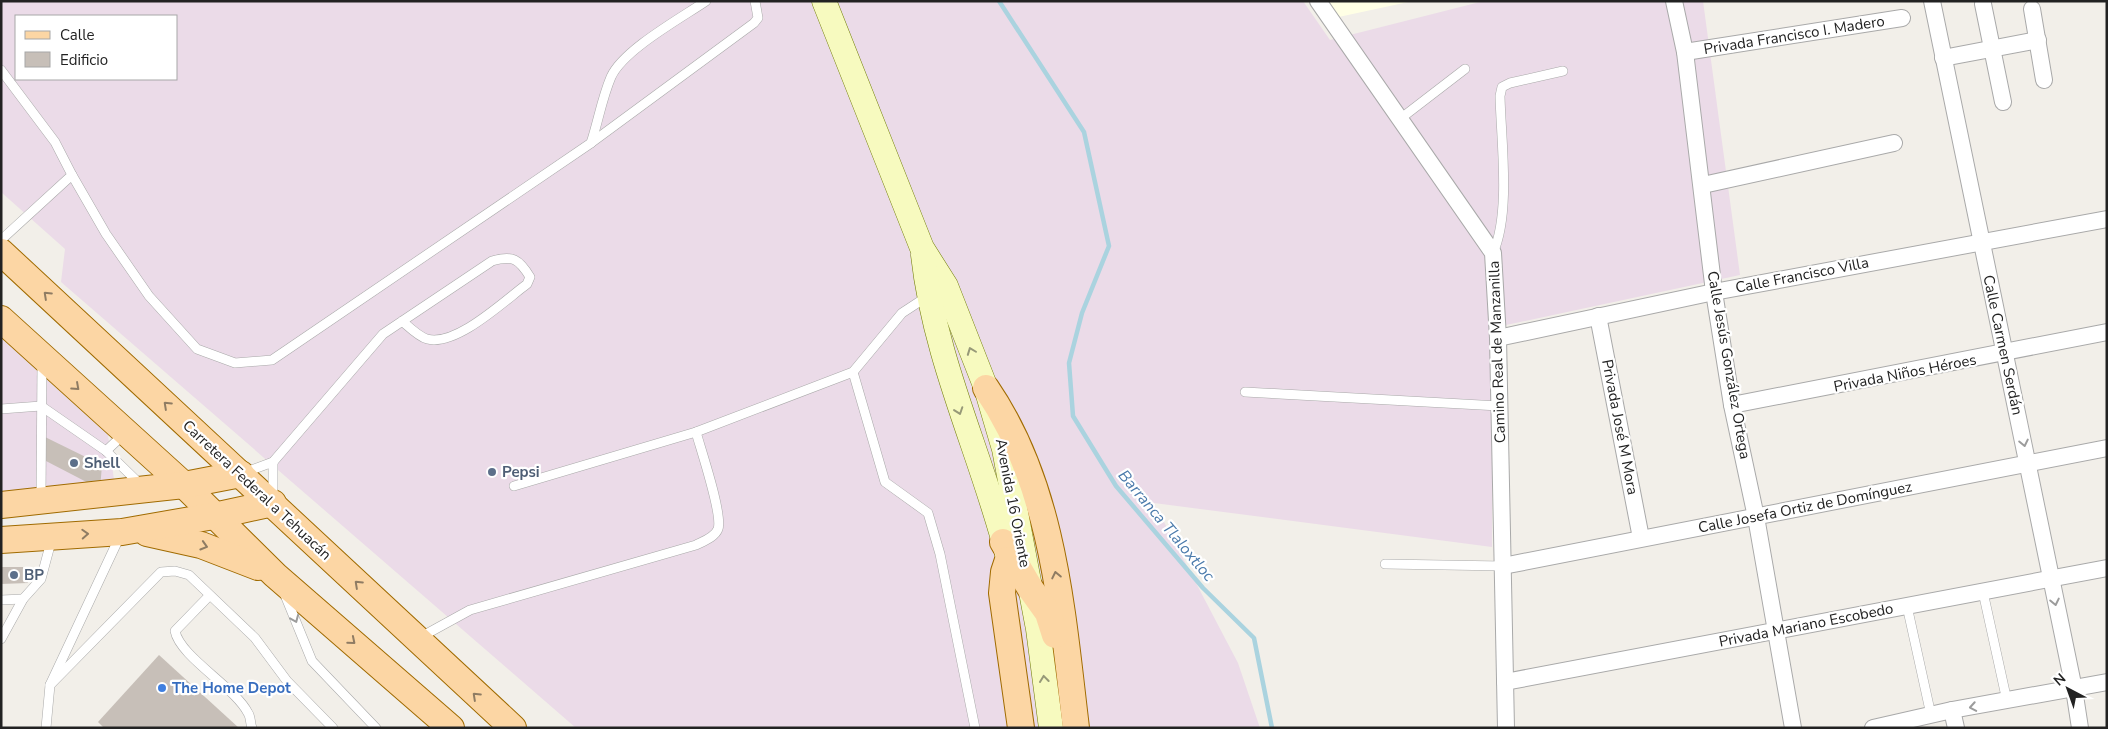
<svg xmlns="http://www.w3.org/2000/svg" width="2108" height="729" viewBox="0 0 2108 729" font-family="'Nunito Sans',sans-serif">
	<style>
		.industrial { fill: #ebdbe8; fill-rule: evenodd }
		.education { fill: #ffffe5 }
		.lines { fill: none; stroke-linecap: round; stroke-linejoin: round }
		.stream { stroke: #aad3df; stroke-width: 4.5 }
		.building { fill: #c7bfb8 }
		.lane-casing { stroke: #a9a9a9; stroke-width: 10 }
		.street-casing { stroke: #a9a9a9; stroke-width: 18 }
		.secondary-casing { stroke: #707d05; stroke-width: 25 }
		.primary-casing { stroke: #a06b00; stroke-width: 28 }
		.lane { stroke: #fff; stroke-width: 9 }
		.street { stroke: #fff; stroke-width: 16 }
		.secondary { stroke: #f7fabf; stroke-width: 24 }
		.primary { stroke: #fcd6a4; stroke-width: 26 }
		.oneway { stroke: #8f7c63 }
		.oneway2 { stroke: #979978 }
		.oneway3 { stroke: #9c9c9c }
		.service-dot { fill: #5c6f8a; stroke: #fff; stroke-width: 2 }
		.shop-dot { fill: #3f7fe0; stroke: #fff; stroke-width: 2 }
		.labels { text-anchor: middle; stroke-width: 4.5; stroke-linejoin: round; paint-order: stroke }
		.street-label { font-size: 15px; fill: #222; stroke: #fff }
		.service-label { font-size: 15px; font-weight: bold; fill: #4e5e75; stroke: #fff; text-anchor: start }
		.shop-label { font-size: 15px; font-weight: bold; fill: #366cbe; stroke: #fff; text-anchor: start }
		.water-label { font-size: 16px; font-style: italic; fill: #4a7aab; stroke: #fff }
	</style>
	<rect width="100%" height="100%" fill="#f2efe9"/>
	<g class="industrial">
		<path d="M1 1H1303L1330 40 1484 1H1703L1740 275 1492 328V547L1154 503 1238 663 1260 728H576L61 282 65 249 1 192ZM16 16H176V79H16Z"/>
		<polygon points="1,338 108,435 114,480 1,493"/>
	</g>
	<polygon class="education" points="1323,1 1413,1 1334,18"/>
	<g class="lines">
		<polyline class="stream" points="999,1 1084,132 1109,246 1082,313 1069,363 1073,416 1116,486 1203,588 1254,638 1272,728"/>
	</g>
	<g class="building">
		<polygon points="45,437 102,465 100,489 46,461"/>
		<polygon points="1,567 23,567 28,583 1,584"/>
		<polygon points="159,655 239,728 104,728 98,722"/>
	</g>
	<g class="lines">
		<defs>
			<g id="lane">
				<polyline points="1,70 55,142 72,175 1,240"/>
				<polyline points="1400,119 1465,69"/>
				<path d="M591 143C598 122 602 98 611 77 623 50 681 18 706 1"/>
				<polyline points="72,175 106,234 149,296 197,349 235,363 272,360 591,143 754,23 758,18 755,1"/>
				<path d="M1493 253C1511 213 1501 140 1500 96L1502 87 1510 83 1563 71"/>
				<polyline points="853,372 885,482 928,513 940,554 975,728"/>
				<polyline points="1245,392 1499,406"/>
				<polyline points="1,409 41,406 106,451 142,486"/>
				<polyline points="106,451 124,434"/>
				<path d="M243 473 273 462 383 334 492 261C513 255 519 259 530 277L527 284C504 301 456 347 427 339 419 337 409 327 402 321"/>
				<polyline points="514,486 696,432 853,372 902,313 928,296"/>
				<polyline points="41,497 42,363"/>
				<polyline points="273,499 273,462"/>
				<polyline points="1385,564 1503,566"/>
				<polyline points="1983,592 2007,701"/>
				<polyline points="285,595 312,661 376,728"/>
				<path d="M209 596 175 631C180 657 235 687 248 713 251 717 250 723 252 728"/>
				<polyline points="1,600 23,599"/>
				<polyline points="1907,606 1931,715"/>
				<path d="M419 638 470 610 696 545C704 541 715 537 718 529 723 515 701 450 696 432"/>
				<polyline points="1,639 23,599 41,579 52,538"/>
				<polyline points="50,685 161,572 175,571 189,575 255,638 287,681 333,728"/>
				<polyline points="46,728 50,685 120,536"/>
			</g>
			<g id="street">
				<polyline points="1318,1 1493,253 1498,338 1506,728"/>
				<polyline points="1674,1 1685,52 1714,292 1732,405 1756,517 1793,728"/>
				<polyline points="1932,1 2074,689 2080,728"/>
				<polyline points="1983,4 2003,102"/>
				<polyline points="2032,9 2044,80"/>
				<polyline points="1685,52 1902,18"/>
				<polyline points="1943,58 2038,40"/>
				<polyline points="1703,185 1894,143"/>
				<polyline points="1598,316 1641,538"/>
				<polyline points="1498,338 1714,292 2107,219"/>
				<polyline points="1732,405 2107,332"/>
				<polyline points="1503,566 2107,448"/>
				<polyline points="1505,682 2107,568"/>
				<polyline points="1952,710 1956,728"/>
				<polyline points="1873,728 1952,710 2107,682"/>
			</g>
			<g id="secondary">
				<polyline points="824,1 922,248 946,286 986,388 1004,449 1038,629 1051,728"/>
				<path d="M923 255C935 363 983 457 1009 561"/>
			</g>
			<g id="primary">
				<polyline points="1,252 513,728"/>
				<polyline points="1,319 184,485 275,575 451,728"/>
				<path d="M986 388C1054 487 1062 612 1076 728"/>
				<polyline points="1,505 184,485 241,474"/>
				<polyline points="147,533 201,545 258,567"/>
				<polyline points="1,540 122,532 214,516 273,503"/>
				<polyline points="1003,542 1030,588 1048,613 1055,635"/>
				<polyline points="1008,560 1004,572 1002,593 1021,728"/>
			</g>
		</defs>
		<use href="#lane" class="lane-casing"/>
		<use href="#street" class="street-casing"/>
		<use href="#secondary" class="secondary-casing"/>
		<use href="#primary" class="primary-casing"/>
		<use href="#lane" class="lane"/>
		<use href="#street" class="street"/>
		<use href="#secondary" class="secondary"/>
		<use href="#primary" class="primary"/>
	</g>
	<defs><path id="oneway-chevron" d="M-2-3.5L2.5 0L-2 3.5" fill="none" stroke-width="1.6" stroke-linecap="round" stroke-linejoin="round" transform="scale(1.25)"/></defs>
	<g class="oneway">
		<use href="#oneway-chevron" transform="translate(47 295) rotate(-137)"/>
		<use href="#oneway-chevron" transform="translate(76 387) rotate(42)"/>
		<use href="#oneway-chevron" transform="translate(167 405) rotate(-137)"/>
		<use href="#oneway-chevron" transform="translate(85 534) rotate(-3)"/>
		<use href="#oneway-chevron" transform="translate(204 546) rotate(17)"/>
		<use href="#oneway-chevron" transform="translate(1056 575) rotate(-102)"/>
		<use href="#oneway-chevron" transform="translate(358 584) rotate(-137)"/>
		<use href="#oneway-chevron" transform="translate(352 641) rotate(40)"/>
		<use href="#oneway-chevron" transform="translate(476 696) rotate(-137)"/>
	</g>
	<g class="oneway2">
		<use href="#oneway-chevron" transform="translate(971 351) rotate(-111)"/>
		<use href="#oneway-chevron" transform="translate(959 411) rotate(71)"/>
		<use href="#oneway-chevron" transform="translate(1044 679) rotate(-97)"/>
	</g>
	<g class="oneway3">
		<use href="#oneway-chevron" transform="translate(2024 443) rotate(78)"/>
		<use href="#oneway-chevron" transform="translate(2055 602) rotate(78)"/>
		<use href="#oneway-chevron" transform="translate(295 619) rotate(67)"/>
		<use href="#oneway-chevron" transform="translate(1973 707) rotate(170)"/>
	</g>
	<g class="service-dot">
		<circle cx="74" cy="463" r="5"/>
		<circle cx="492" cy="472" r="5"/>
		<circle cx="14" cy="575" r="5"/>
	</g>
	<circle class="shop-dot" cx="162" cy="688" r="5"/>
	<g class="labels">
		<g class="street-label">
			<text transform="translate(1794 35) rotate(-9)" y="5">Privada Francisco I. Madero</text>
			<text transform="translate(1802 275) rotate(-11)" y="5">Calle Francisco Villa</text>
			<text transform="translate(2003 345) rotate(78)" y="5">Calle Carmen Serdán</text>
			<text transform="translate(1497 352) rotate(-92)" y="5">Camino Real de Manzanilla</text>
			<text transform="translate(1729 365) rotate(80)" y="5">Calle Jesús González Ortega</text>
			<text transform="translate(1905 373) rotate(-11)" y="5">Privada Niños Héroes</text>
			<text transform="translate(1620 427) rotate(79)" y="5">Privada José M Mora</text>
			<text transform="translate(257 490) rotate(43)" y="5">Carretera Federal a Tehuacán</text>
			<text transform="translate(1013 503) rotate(79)" y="5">Avenida 16 Oriente</text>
			<text transform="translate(1805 507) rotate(-11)" y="5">Calle Josefa Ortiz de Domínguez</text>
			<text transform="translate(1806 625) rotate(-11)" y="5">Privada Mariano Escobedo</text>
		</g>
		<g class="service-label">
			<text x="84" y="468">Shell</text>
			<text x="502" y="477">Pepsi</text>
			<text x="24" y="580">BP</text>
		</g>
		<g class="shop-label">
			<text x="172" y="693">The Home Depot</text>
		</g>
		<g class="water-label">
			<text transform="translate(1167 525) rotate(50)" y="6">Barranca Tlaloxtloc</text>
		</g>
	</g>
	<rect width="2108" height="729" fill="none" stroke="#222222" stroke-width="5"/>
	<rect x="15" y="15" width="162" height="65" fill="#ffffff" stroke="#a7a7a7"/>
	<rect x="25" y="31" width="25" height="8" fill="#fcd6a4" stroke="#a7a7a7"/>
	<text x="60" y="40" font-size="15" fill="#222222">Calle</text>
	<rect x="25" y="52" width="25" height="15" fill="#c7bfb8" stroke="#a7a7a7"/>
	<text x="60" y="65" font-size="15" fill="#222222">Edificio</text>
	<g transform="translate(2068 689) rotate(319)" stroke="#ffffff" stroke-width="4" paint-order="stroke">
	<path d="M0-4L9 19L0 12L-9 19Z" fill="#222222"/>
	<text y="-8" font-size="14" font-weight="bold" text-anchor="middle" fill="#222222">N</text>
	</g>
</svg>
